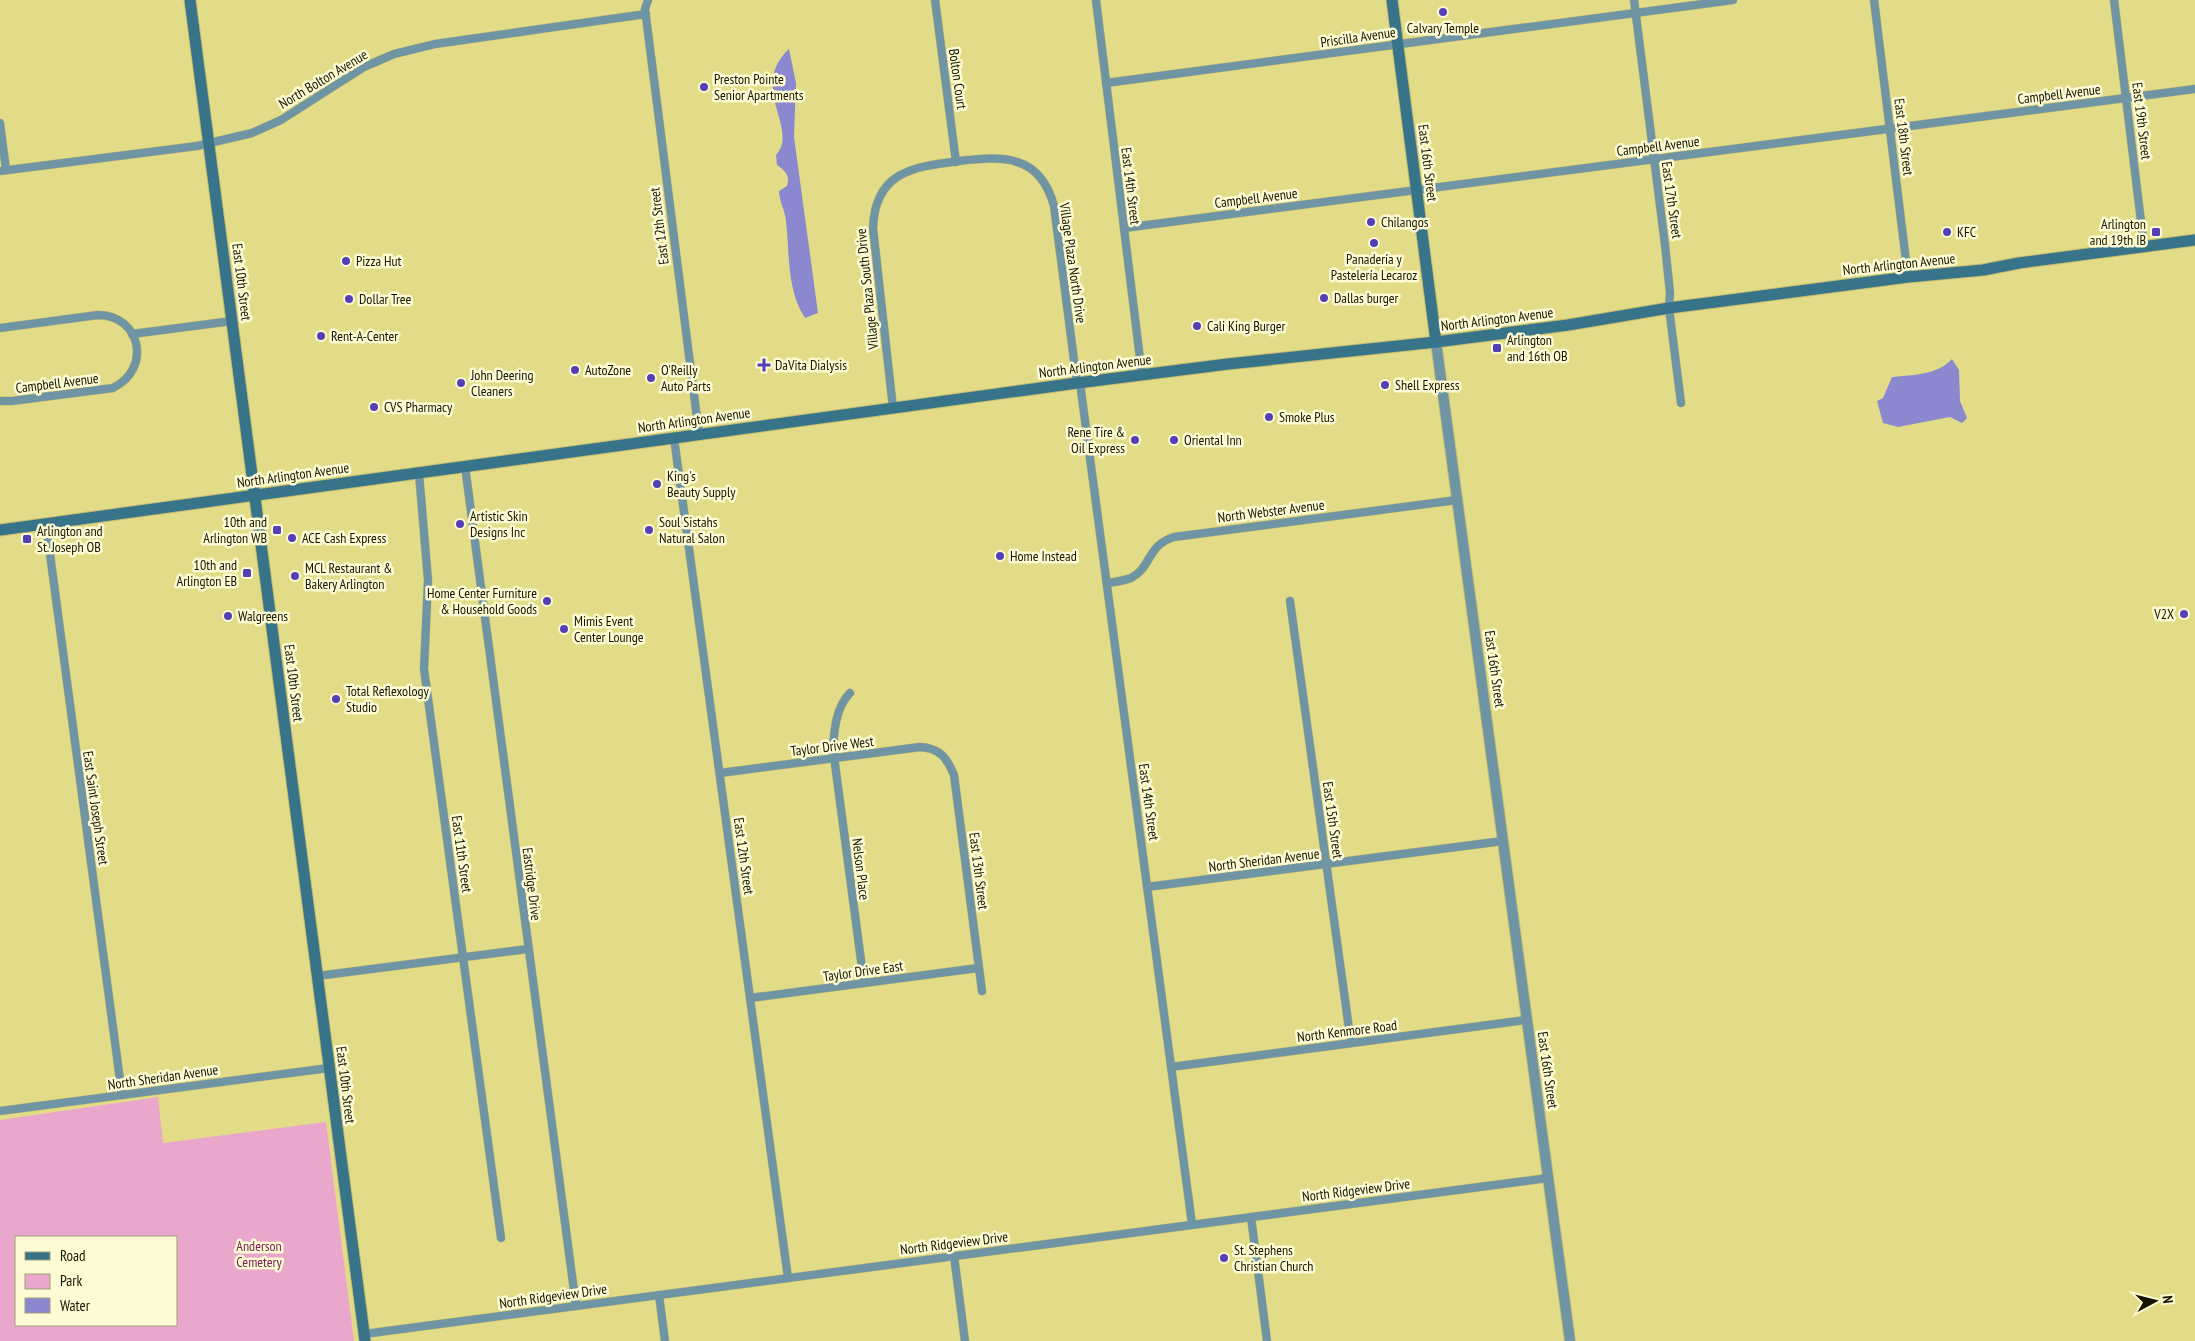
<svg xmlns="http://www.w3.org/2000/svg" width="2195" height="1341" viewBox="0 0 2195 1341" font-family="'PT Sans Narrow',sans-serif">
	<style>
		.green { fill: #eaa7cc; fill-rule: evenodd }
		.water { fill: #8b88d0 }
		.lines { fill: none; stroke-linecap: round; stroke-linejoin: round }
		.minor-casing { stroke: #c2bc72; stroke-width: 9 }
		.tertiary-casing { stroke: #c2bc72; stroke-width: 12 }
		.secondary-casing { stroke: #c2bc72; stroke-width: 13 }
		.minor { stroke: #6f95a4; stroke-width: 8 }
		.tertiary { stroke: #6f95a4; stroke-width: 10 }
		.secondary { stroke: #37748a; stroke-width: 11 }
		.poi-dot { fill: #543fb6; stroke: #fdfbd3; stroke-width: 2 }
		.labels { text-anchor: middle; stroke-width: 5; stroke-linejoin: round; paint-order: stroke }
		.poi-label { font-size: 14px; fill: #171500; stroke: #fdfbd3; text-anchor: start }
		.street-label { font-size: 14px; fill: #171500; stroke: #fdfbd3 }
		.park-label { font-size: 14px; fill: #79215a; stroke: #fdfbd3 }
	</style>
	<rect width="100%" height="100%" fill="#e2dc88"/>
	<path class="green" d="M158 1097 163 1143 326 1122 354 1341H0V1120ZM16 1237H176V1325H16Z"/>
	<g class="water">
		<path d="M789 49 796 83 794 137 818 313 805 318C786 288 790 254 786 221 785 210 779 201 779 191L787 186C790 176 786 171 777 165L776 155C800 130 748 87 789 49Z"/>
		<path d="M1952 359 1959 370 1960 401 1967 418 1962 423 1950 417 1898 427 1883 423 1877 401 1883 398 1892 377C1912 375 1938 375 1952 359Z"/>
	</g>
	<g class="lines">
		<defs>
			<g id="minor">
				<polyline points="648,0 645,9 699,434"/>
				<polyline points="935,0 956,162"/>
				<polyline points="1096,0 1142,375"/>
				<polyline points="1634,0 1665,245 1670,293 1669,308 1681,403"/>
				<polyline points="1874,0 1908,277"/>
				<polyline points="2114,0 2144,246"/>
				<polyline points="1106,83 1733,0"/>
				<polyline points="0,123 6,170"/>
				<polyline points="0,171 197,146 252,133 281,120 364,67 394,54 435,44 646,14"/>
				<polyline points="1124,228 2195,89"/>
				<path d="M0 328 98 315C141 315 152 369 113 388L12 401H0"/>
				<polyline points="132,334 232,321"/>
				<polyline points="1080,383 1192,1224"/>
				<path d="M893 408 873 228C875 172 912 167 959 161 1003 156 1040 154 1054 206L1077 383"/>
				<polyline points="674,438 788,1278"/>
				<polyline points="465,466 576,1306"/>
				<polyline points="419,473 428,580 424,669 501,1238"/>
				<polyline points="46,524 122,1095"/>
				<path d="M1107 583C1115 582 1123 581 1131 578 1152 567 1147 545 1174 537L1457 500"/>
				<polyline points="1290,601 1351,1043"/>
				<path d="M850 693C836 707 834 730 833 749L864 983"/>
				<path d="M720 773 920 747C940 748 947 758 954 775L982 991"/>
				<polyline points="1147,887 1503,841"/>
				<polyline points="317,976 528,949"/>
				<polyline points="750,998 978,968"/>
				<polyline points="1171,1067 1526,1020"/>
				<polyline points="0,1111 329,1068"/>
				<polyline points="1251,1217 1267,1341"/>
				<polyline points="954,1256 965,1341"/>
				<polyline points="659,1295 665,1341"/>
				<polyline points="364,1334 1548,1178"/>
			</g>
			<polyline id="tertiary" points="1436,342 1570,1341"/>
			<g id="secondary">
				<polyline points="190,0 365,1341"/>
				<polyline points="1392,0 1436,342"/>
				<polyline points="0,530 1077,383 1228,364 1436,342 1568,325 1669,308 1908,277 1983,270 2019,263 2195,240"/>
			</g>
		</defs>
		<use href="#minor" class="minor-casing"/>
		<use href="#tertiary" class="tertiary-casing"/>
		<use href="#secondary" class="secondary-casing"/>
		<use href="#minor" class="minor"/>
		<use href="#tertiary" class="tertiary"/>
		<use href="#secondary" class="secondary"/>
	</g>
	<g class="poi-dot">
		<circle cx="1443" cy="12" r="5"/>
		<circle cx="704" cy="87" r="5"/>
		<circle cx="1371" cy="222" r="5"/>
		<circle cx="1947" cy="232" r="5"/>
		<rect x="2151" y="227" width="10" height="10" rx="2.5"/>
		<circle cx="1374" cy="243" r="5"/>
		<circle cx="346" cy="261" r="5"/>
		<circle cx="1324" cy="298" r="5"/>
		<circle cx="349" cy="299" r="5"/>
		<circle cx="1197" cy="326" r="5"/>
		<circle cx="321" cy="336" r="5"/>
		<rect x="1492" y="343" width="10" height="10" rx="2.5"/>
		<path d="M761.5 357.5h5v5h5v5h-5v5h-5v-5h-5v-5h5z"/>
		<circle cx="575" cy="370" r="5"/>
		<circle cx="651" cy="378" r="5"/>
		<circle cx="461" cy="383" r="5"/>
		<circle cx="1385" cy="385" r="5"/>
		<circle cx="374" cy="407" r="5"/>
		<circle cx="1269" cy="417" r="5"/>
		<circle cx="1135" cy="440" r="5"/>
		<circle cx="1174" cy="440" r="5"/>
		<circle cx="657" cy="484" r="5"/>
		<circle cx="460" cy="524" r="5"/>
		<rect x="272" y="525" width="10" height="10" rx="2.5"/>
		<circle cx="649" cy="530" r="5"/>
		<circle cx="292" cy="538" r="5"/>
		<rect x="22" y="534" width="10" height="10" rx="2.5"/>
		<circle cx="1000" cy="556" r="5"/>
		<rect x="242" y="568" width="10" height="10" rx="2.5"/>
		<circle cx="295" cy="576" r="5"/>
		<circle cx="547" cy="601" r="5"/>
		<circle cx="2184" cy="614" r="5"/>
		<circle cx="228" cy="616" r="5"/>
		<circle cx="564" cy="629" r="5"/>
		<circle cx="336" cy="699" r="5"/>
		<circle cx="1224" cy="1258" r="5"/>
	</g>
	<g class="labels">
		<g class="poi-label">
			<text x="1443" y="33" text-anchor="middle">Calvary Temple</text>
			<text x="714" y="84">Preston Pointe<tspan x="714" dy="16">Senior Apartments</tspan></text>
			<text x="1381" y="227">Chilangos</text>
			<text x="2146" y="229" text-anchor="end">Arlington<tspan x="2146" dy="16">and 19th IB</tspan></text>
			<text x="1957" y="237">KFC</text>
			<text x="1374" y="264" text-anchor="middle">Panadería y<tspan x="1374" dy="16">Pastelería Lecaroz</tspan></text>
			<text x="356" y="266">Pizza Hut</text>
			<text x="1334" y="303">Dallas burger</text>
			<text x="359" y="304">Dollar Tree</text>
			<text x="1207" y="331">Cali King Burger</text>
			<text x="331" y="341">Rent-A-Center</text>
			<text x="1507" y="345">Arlington<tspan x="1507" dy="16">and 16th OB</tspan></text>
			<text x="775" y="370">DaVita Dialysis</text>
			<text x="585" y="375">AutoZone</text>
			<text x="661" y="375">O'Reilly<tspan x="661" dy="16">Auto Parts</tspan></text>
			<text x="471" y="380">John Deering<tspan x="471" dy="16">Cleaners</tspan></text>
			<text x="1395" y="390">Shell Express</text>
			<text x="384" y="412">CVS Pharmacy</text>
			<text x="1279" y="422">Smoke Plus</text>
			<text x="1125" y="437" text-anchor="end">Rene Tire &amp;<tspan x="1125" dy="16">Oil Express</tspan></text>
			<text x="1184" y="445">Oriental Inn</text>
			<text x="667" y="481">King's<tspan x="667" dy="16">Beauty Supply</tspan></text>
			<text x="470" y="521">Artistic Skin<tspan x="470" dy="16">Designs Inc</tspan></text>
			<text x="267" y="527" text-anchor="end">10th and<tspan x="267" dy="16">Arlington WB</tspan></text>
			<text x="659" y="527">Soul Sistahs<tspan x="659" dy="16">Natural Salon</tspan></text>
			<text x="37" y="536">Arlington and<tspan x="37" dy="16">St. Joseph OB</tspan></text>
			<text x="302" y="543">ACE Cash Express</text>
			<text x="1010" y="561">Home Instead</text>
			<text x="237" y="570" text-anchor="end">10th and<tspan x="237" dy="16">Arlington EB</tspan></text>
			<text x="305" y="573">MCL Restaurant &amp;<tspan x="305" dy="16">Bakery Arlington</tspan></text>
			<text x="537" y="598" text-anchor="end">Home Center Furniture<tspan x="537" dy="16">&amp; Household Goods</tspan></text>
			<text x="2174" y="619" text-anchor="end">V2X</text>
			<text x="238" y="621">Walgreens</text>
			<text x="574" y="626">Mimis Event<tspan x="574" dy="16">Center Lounge</tspan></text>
			<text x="346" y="696">Total Reflexology<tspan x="346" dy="16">Studio</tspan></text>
			<text x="1234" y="1255">St. Stephens<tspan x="1234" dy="16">Christian Church</tspan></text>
		</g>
		<g class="street-label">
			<text transform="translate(1358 37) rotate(-8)" y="5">Priscilla Avenue</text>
			<text transform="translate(323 79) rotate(-31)" y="5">North Bolton Avenue</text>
			<text transform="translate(958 79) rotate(82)" y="5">Bolton Court</text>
			<text transform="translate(2059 94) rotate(-7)" y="5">Campbell Avenue</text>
			<text transform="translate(2142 121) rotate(83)" y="5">East 19th Street</text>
			<text transform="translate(1904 137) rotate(83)" y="5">East 18th Street</text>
			<text transform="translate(1658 146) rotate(-7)" y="5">Campbell Avenue</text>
			<text transform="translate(1428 163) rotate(83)" y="5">East 16th Street</text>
			<text transform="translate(1131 186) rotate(83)" y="5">East 14th Street</text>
			<text transform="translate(1256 198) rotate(-7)" y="5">Campbell Avenue</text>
			<text transform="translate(1672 200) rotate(82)" y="5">East 17th Street</text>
			<text transform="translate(659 226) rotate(-97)" y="5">East 12th Street</text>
			<text transform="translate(1073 263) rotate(82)" y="5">Village Plaza North Drive</text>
			<text transform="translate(1899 264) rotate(-6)" y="5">North Arlington Avenue</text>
			<text transform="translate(242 282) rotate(83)" y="5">East 10th Street</text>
			<text transform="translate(867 289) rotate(-96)" y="5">Village Plaza South Drive</text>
			<text transform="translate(1497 319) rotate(-7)" y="5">North Arlington Avenue</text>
			<text transform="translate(1095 366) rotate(-7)" y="5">North Arlington Avenue</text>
			<text transform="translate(57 383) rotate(-7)" y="5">Campbell Avenue</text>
			<text transform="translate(694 420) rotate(-8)" y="5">North Arlington Avenue</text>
			<text transform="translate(293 475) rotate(-8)" y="5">North Arlington Avenue</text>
			<text transform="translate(1271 511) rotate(-7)" y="5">North Webster Avenue</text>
			<text transform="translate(1495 669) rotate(82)" y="5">East 16th Street</text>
			<text transform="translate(294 683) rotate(83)" y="5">East 10th Street</text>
			<text transform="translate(832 746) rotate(-7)" y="5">Taylor Drive West</text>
			<text transform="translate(1149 802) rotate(82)" y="5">East 14th Street</text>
			<text transform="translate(96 808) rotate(82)" y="5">East Saint Joseph Street</text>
			<text transform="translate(1333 820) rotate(82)" y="5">East 15th Street</text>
			<text transform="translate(462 854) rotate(82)" y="5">East 11th Street</text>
			<text transform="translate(744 856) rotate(82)" y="5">East 12th Street</text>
			<text transform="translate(1264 860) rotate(-7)" y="5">North Sheridan Avenue</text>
			<text transform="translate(861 869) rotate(83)" y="5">Nelson Place</text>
			<text transform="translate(979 871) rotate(83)" y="5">East 13th Street</text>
			<text transform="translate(532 884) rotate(83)" y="5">Eastridge Drive</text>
			<text transform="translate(863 971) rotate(-8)" y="5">Taylor Drive East</text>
			<text transform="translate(1347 1031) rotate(-7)" y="5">North Kenmore Road</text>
			<text transform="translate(1548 1070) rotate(82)" y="5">East 16th Street</text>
			<text transform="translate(163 1077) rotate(-8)" y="5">North Sheridan Avenue</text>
			<text transform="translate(346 1085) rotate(83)" y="5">East 10th Street</text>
			<text transform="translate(1356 1190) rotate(-7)" y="5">North Ridgeview Drive</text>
			<text transform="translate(954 1243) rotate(-7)" y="5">North Ridgeview Drive</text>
			<text transform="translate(553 1296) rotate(-8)" y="5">North Ridgeview Drive</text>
		</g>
		<g class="park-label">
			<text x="259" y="1251">Anderson<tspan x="259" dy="16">Cemetery</tspan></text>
		</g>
	</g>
	<rect x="15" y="1236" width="162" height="90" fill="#fdfbd3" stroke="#a19f7f"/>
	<rect x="25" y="1252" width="25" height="8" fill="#37748a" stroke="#a19f7f"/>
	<text x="60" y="1261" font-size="15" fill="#171500">Road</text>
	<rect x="25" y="1274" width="25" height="15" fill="#eaa7cc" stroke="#a19f7f"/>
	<text x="60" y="1286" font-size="15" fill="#171500">Park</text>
	<rect x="25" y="1298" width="25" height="15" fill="#8b88d0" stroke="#a19f7f"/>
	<text x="60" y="1311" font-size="15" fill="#171500">Water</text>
	<g transform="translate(2155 1301) rotate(83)" stroke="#fdfbd3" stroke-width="4" paint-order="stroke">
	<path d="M0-4L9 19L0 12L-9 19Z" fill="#171500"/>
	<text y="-8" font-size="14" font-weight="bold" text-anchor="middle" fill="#171500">N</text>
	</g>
</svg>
